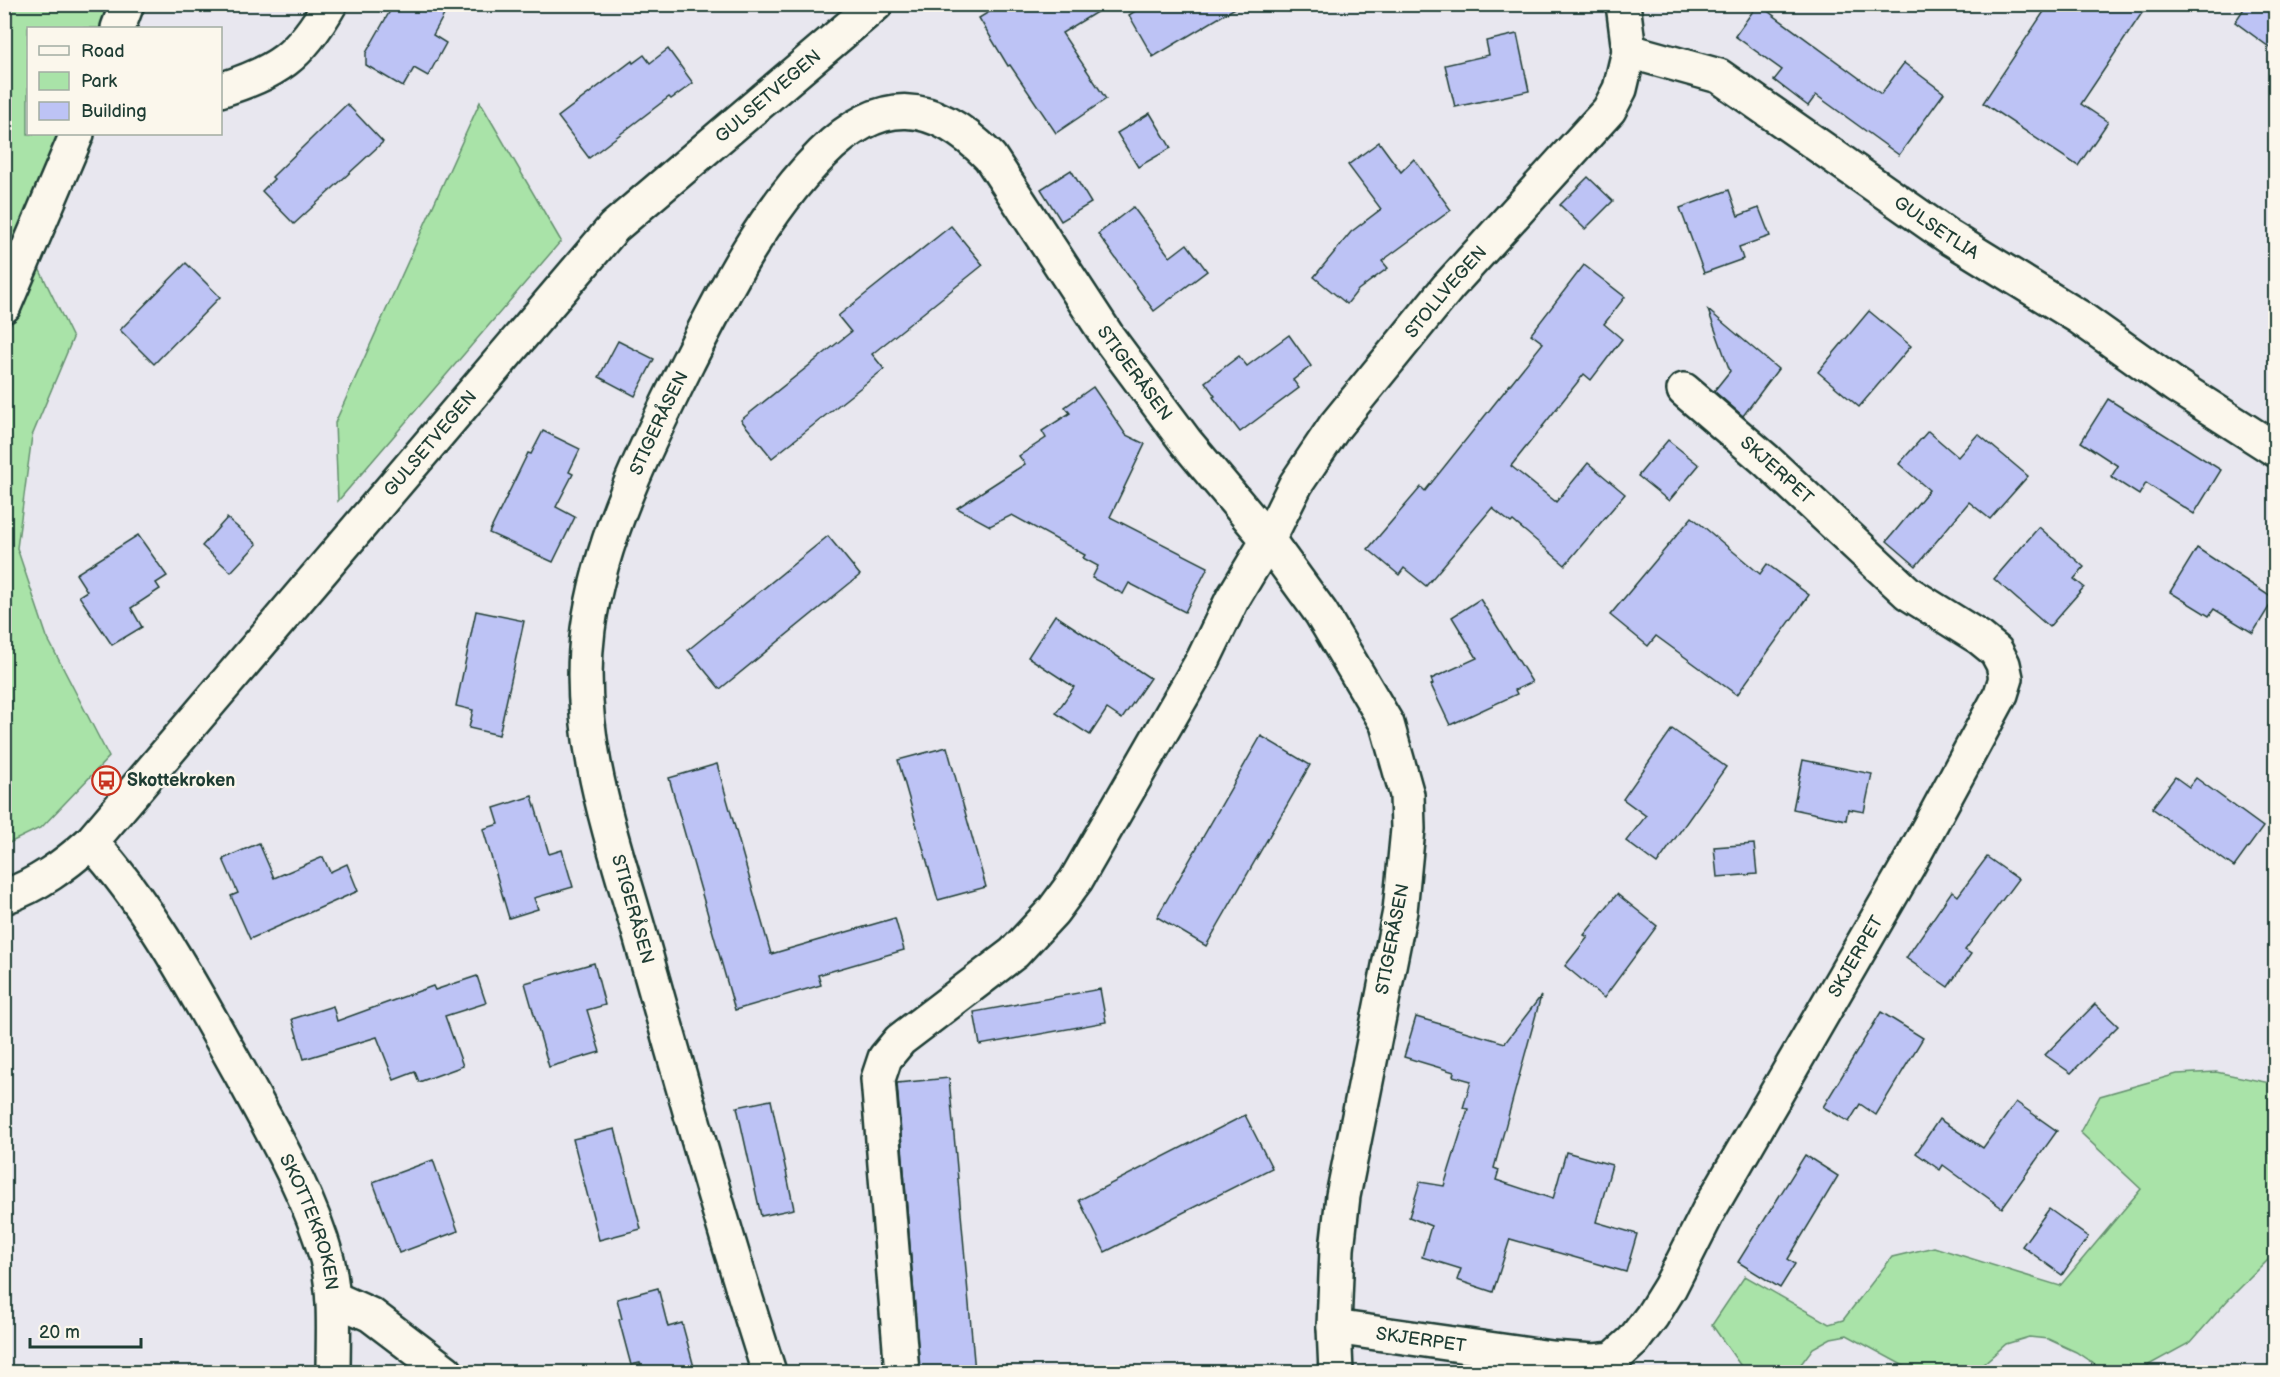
<svg xmlns="http://www.w3.org/2000/svg" width="2280" height="1377" viewBox="0 0 2280 1377" font-family="'Balsamiq Sans',sans-serif">
	<style>
		.green { fill: #a9e3a8; stroke: #64906e; stroke-width: 1.5 }
		.building { fill: #bdc3f5; stroke: #1f3d34; stroke-width: 1.5 }
		.lines { fill: none; stroke-linecap: round; stroke-linejoin: round }
		.minor-casing { stroke: #1f3d34; stroke-width: 38 }
		.tertiary-casing { stroke: #1f3d34; stroke-width: 38 }
		.minor { stroke: #fbf7ec; stroke-width: 33 }
		.tertiary { stroke: #fbf7ec; stroke-width: 33 }
		.labels { text-anchor: middle; stroke-width: 4.5; stroke-linejoin: round; paint-order: stroke }
		.street-label { font-size: 18px; fill: #1f3d34; stroke: #fbf7ec }
		.poi-label { font-size: 18px; font-weight: bold; fill: #1f3d34; stroke: #fbf7ec; text-anchor: start }
	</style>
	<rect width="100%" height="100%" fill="#e8e7ef"/>
	<filter id="ink" filterUnits="userSpaceOnUse"><feTurbulence type="fractalNoise" baseFrequency=".0167" numOctaves="2"/><feDisplacementMap in="SourceGraphic" scale="12" xChannelSelector="R" yChannelSelector="G"/><feConvolveMatrix kernelMatrix="1 2 1 2 8 2 1 2 1" color-interpolation-filters="sRGB"/></filter>
	<g filter="url(#ink)">
		<g class="green">
			<polygon points="5,5 146,5 136,28 28,28 28,134 90,134 33,256 73,338 32,436 17,548 47,637 109,757 42,827 5,845"/>
			<polygon points="480,102 561,241 338,501 335,423"/>
			<polygon points="2216,1072 2275,1084 2275,1253 2227,1301 2191,1342 2136,1372 2106,1372 2076,1352 2048,1339 2029,1337 2006,1344 1974,1372 1915,1372 1847,1335 1831,1338 1813,1348 1795,1372 1745,1372 1712,1325 1745,1276 1829,1324 1843,1320 1892,1257 1934,1247 2060,1286 2141,1189 2080,1132 2100,1096 2177,1074"/>
		</g>
		<g class="building">
			<polygon points="394,4 450,4 433,35 446,43 428,76 414,68 403,87 366,65 366,53"/>
			<polygon points="1002,4 1110,4 1062,33 1106,99 1056,133 1010,65 1008,66 979,18"/>
			<polygon points="1146,4 1242,4 1153,57 1129,15"/>
			<polygon points="1758,4 1881,94 1904,63 1944,93 1899,155 1816,95 1808,106 1774,80 1782,70 1735,36"/>
			<polygon points="2049,4 2148,4 2081,104 2108,122 2078,166 1983,103"/>
			<polygon points="2247,4 2276,4 2276,52 2235,22"/>
			<polygon points="1517,34 1529,91 1455,107 1445,65 1489,55 1486,41"/>
			<polygon points="668,49 693,83 671,99 669,97 589,158 558,117 632,61 633,63 644,55 650,63"/>
			<polygon points="347,104 383,142 294,224 262,191 274,179 272,177"/>
			<polygon points="1150,113 1171,148 1138,167 1117,133"/>
			<polygon points="1379,142 1401,172 1414,159 1451,210 1382,261 1388,268 1358,290 1347,304 1314,277 1351,232 1381,209 1348,165"/>
			<polygon points="1071,170 1091,203 1061,221 1041,189"/>
			<polygon points="1588,177 1613,201 1585,229 1560,205"/>
			<polygon points="1729,190 1738,216 1759,208 1770,236 1739,247 1743,259 1704,273 1680,208"/>
			<polygon points="1133,207 1170,257 1187,244 1207,271 1154,311 1098,234"/>
			<polygon points="951,226 983,265 872,354 884,369 772,458 741,420 851,332 838,316"/>
			<polygon points="186,263 220,297 154,364 120,330"/>
			<polygon points="1584,265 1625,297 1604,324 1622,339 1591,380 1584,374 1511,466 1556,502 1588,463 1625,494 1565,565 1513,521 1511,523 1492,508 1426,586 1404,568 1399,575 1368,549 1421,487 1425,491 1543,343 1531,334"/>
			<polygon points="1708,310 1778,369 1743,416 1714,391 1730,371"/>
			<polygon points="1869,311 1911,346 1859,407 1818,372"/>
			<polygon points="1289,335 1311,366 1293,380 1299,388 1240,432 1213,397 1215,396 1205,382 1239,356 1247,366"/>
			<polygon points="618,341 654,359 635,396 599,377"/>
			<polygon points="1093,387 1126,435 1145,444 1110,517 1208,567 1185,612 1129,583 1123,594 1092,578 1098,566 1083,558 1085,555 1012,515 990,526 957,508 1025,464 1019,456 1046,438 1042,431 1070,413 1065,407"/>
			<polygon points="2108,399 2221,470 2194,514 2146,483 2139,495 2111,477 2118,466 2081,442"/>
			<polygon points="543,431 580,449 569,472 573,474 556,507 575,517 553,562 489,533 528,453 531,454"/>
			<polygon points="1928,431 1958,457 1978,434 2028,476 1990,519 1969,502 1916,566 1887,541 1929,490 1899,464"/>
			<polygon points="1668,440 1699,465 1669,501 1638,476"/>
			<polygon points="1692,517 1760,574 1767,564 1809,595 1737,695 1656,636 1648,646 1610,615"/>
			<polygon points="227,518 257,544 231,572 202,546"/>
			<polygon points="2039,527 2084,567 2074,579 2084,587 2049,627 1994,579"/>
			<polygon points="138,535 167,576 156,583 160,589 131,608 142,627 112,645 79,596 87,591 76,574"/>
			<polygon points="828,536 860,575 720,689 688,650"/>
			<polygon points="2197,548 2274,599 2253,633 2214,609 2209,616 2170,592"/>
			<polygon points="1480,599 1532,682 1515,690 1517,694 1450,725 1431,685 1433,684 1431,679 1477,658 1452,617"/>
			<polygon points="476,611 524,621 499,735 469,728 473,710 456,706"/>
			<polygon points="1055,615 1150,678 1122,719 1107,709 1090,735 1056,713 1074,687 1028,657"/>
			<polygon points="1672,729 1726,767 1657,864 1626,841 1646,816 1623,799"/>
			<polygon points="1261,736 1310,765 1206,946 1157,917"/>
			<polygon points="947,747 986,887 938,900 898,760"/>
			<polygon points="1803,760 1872,774 1864,812 1848,809 1846,820 1793,809"/>
			<polygon points="717,764 771,954 895,918 904,950 818,975 821,985 735,1010 669,778"/>
			<polygon points="2175,777 2189,787 2196,778 2263,827 2234,867 2152,808"/>
			<polygon points="532,796 549,854 562,850 573,887 534,898 538,909 509,918 483,829 499,824 494,808"/>
			<polygon points="259,843 274,878 323,857 330,872 347,864 358,891 250,939 231,896 238,893 223,859"/>
			<polygon points="1754,844 1757,874 1717,877 1714,847"/>
			<polygon points="1987,857 2018,879 1965,950 1971,954 1948,987 1906,958 1952,891 1958,896"/>
			<polygon points="1617,894 1657,926 1604,998 1565,966 1588,937 1584,935"/>
			<polygon points="594,963 605,1005 587,1010 600,1052 549,1067 525,983"/>
			<polygon points="477,976 486,1003 445,1016 463,1066 419,1082 415,1072 394,1080 377,1037 304,1059 292,1019 333,1006 337,1021 433,986 435,990"/>
			<polygon points="1100,989 1106,1022 980,1045 974,1012"/>
			<polygon points="1541,996 1494,1168 1499,1170 1496,1180 1553,1199 1566,1152 1612,1165 1596,1222 1637,1234 1626,1272 1510,1239 1493,1292 1457,1280 1461,1269 1422,1257 1431,1226 1409,1217 1420,1182 1444,1186 1468,1109 1463,1108 1471,1081 1453,1076 1454,1072 1404,1057 1416,1017 1505,1043"/>
			<polygon points="2095,1004 2118,1026 2071,1073 2045,1055"/>
			<polygon points="1881,1012 1923,1038 1876,1115 1860,1104 1849,1122 1823,1107"/>
			<polygon points="949,1078 975,1372 920,1372 897,1083"/>
			<polygon points="771,1100 794,1209 761,1216 737,1107"/>
			<polygon points="2016,1102 2057,1131 2002,1208 1943,1165 1940,1170 1916,1153 1939,1119 1983,1148"/>
			<polygon points="1245,1115 1272,1168 1105,1252 1079,1200"/>
			<polygon points="615,1129 641,1229 599,1240 573,1139"/>
			<polygon points="1805,1155 1838,1176 1788,1259 1795,1264 1780,1288 1738,1262"/>
			<polygon points="433,1160 458,1231 399,1253 373,1182"/>
			<polygon points="2049,1209 2088,1237 2062,1275 2022,1246"/>
			<polygon points="658,1288 668,1327 682,1323 694,1367 675,1372 643,1372 640,1363 631,1365 619,1320 622,1319 617,1299"/>
		</g>
		<g class="lines">
			<defs>
				<g id="minor">
					<path id="s1" d="M1623 4 1629 51 1719 76 1949 237 2079 317 2176 386 2276 450"/>
					<path d="M220 90C277 72 300 57 330 4"/>
					<path id="s2" d="M91 842C153 910 196 994 241 1074 273 1133 309 1194 327 1259 336 1296 333 1335 333 1372"/>
					<polyline points="333,1298 371,1315 446,1372"/>
					<path id="s3" d="M1334 1327 1551 1358 1594 1361 1613 1359 1633 1341 1652 1316 1670 1287 1709 1210 1909 864 2001 694 2006 678 2003 664 1996 651 1980 638 1908 593 1766 460 1684 390"/>
					<path id="s4" d="M769 1372C725 1236 686 1099 647 960 618 853 573 742 588 629 600 538 647 444 688 362 725 289 764 212 822 154 881 95 933 99 990 157L1108 337 1186 442 1268 540 1321 613 1387 724 1407 795 1408 829 1400 911 1343 1196 1337 1249 1334 1327 1336 1372"/>
					<path id="s5" d="M902 1372 878 1079 885 1058 900 1040 1014 953 1053 911 1076 880 1204 658 1232 600 1268 540 1296 484 1335 426 1448 287 1609 110 1620 89 1629 51"/>
				</g>
				<g id="tertiary">
					<polyline points="118,28 127,4"/>
					<polyline points="4,306 77,134"/>
					<path id="s6" d="M4 897C38 885 65 865 91 842L614 227 876 4"/>
				</g>
			</defs>
			<use href="#minor" class="minor-casing"/>
			<use href="#tertiary" class="tertiary-casing"/>
			<use href="#minor" class="minor"/>
			<use href="#tertiary" class="tertiary"/>
		</g>
	</g>
	<defs>
		<symbol id="bus-ring" viewBox="-11 -11 22 22"><circle r="9.5" fill="#fbf7ec" stroke="#c8321e" stroke-width="1.5"/><path d="M-5-6H5V4H4V6H2V4H-2V6H-4V4H-5ZM-3.5-4V0h7V-4ZM-3.5 1.2v1.5H-2V1.2ZM2 1.2v1.5H3.5V1.2Z" fill="#c8321e"/></symbol>
	</defs>
	<g fill-rule="evenodd">
		<use href="#bus-ring" x="90" y="764" width="33" height="33"/>
	</g>
	<g class="labels">
		<g class="street-label">
			<text dy="6" stroke="none"><textPath href="#s6" startOffset="1113">GULSETVEGEN</textPath></text>
			<text dy="6" stroke="none"><textPath href="#s1" startOffset="406">GULSETLIA</textPath></text>
			<text dy="6" stroke="none"><textPath href="#s5" startOffset="1276">STOLLVEGEN</textPath></text>
			<text dy="6" stroke="none"><textPath href="#s4" startOffset="1758">STIGERÅSEN</textPath></text>
			<text dy="6" stroke="none"><textPath href="#s4" startOffset="987">STIGERÅSEN</textPath></text>
			<text dy="6" stroke="none"><textPath href="#s6" startOffset="627">GULSETVEGEN</textPath></text>
			<text transform="translate(1777 470) rotate(42)" y="6">SKJERPET</text>
			<text transform="translate(633 909) rotate(74)" y="6">STIGERÅSEN</text>
			<text transform="translate(1392 939) rotate(-79)" y="6">STIGERÅSEN</text>
			<text dy="6" stroke="none"><textPath href="#s3" startOffset="753">SKJERPET</textPath></text>
			<text dy="6" stroke="none"><textPath href="#s2" startOffset="441">SKOTTEKROKEN</textPath></text>
			<text dy="6" stroke="none"><textPath href="#s3" startOffset="88">SKJERPET</textPath></text>
		</g>
		<g class="poi-label">
			<text x="127" y="786">Skottekroken</text>
		</g>
	</g>
	<rect width="2280" height="1377" fill="none" stroke="#fbf7ec" stroke-width="24"/>
	<rect x="12" y="12" width="2256" height="1353" fill="none" stroke="#1f3d34" stroke-width="2" filter="url(#ink)"/>
	<rect x="27" y="27" width="195" height="108" fill="#fbf7ec" stroke="#a3ada2" stroke-width="1.5"/>
	<rect x="39" y="46" width="30" height="9" fill="#fbf7ec" stroke="#a3ada2" stroke-width="1.5"/>
	<text x="81" y="57" font-size="18" fill="#1f3d34">Road</text>
	<rect x="39" y="72" width="30" height="18" fill="#a9e3a8" stroke="#a3ada2" stroke-width="1.5"/>
	<text x="81" y="87" font-size="18" fill="#1f3d34">Park</text>
	<rect x="39" y="102" width="30" height="18" fill="#bdc3f5" stroke="#a3ada2" stroke-width="1.5"/>
	<text x="81" y="117" font-size="18" fill="#1f3d34">Building</text>
	<path d="M30 1338v9h111v-9" fill="none" stroke="#1f3d34" stroke-width="3"/>
	<text x="39" y="1338" font-size="18" fill="#1f3d34" stroke="#fbf7ec" stroke-width="4.5" paint-order="stroke">20 m</text>
</svg>
